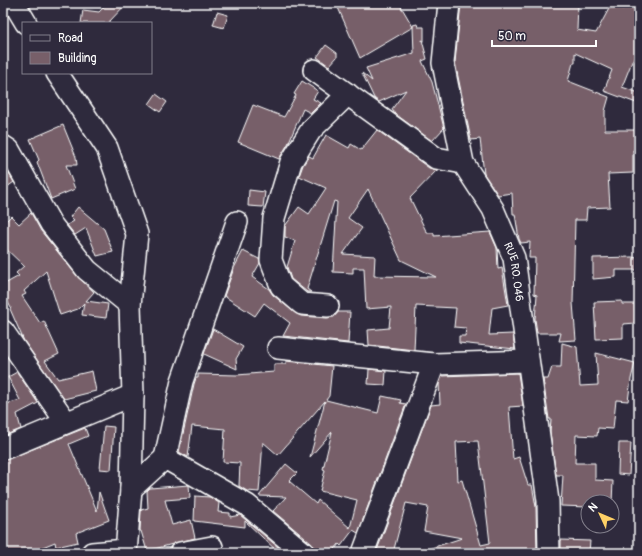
<svg xmlns="http://www.w3.org/2000/svg" width="642" height="556" viewBox="0 0 642 556" font-family="Pangolin,sans-serif">
	<style>
		.building { fill: #775f69; stroke: #fff; fill-rule: evenodd }
		.lines { fill: none; stroke-linecap: round; stroke-linejoin: round }
		.minor-casing { stroke: #fff; stroke-width: 24 }
		.minor { stroke: #2f2a3d; stroke-width: 21 }
		.labels { text-anchor: middle; stroke-width: 3; stroke-linejoin: round; paint-order: stroke }
		.street-label { font-size: 11px; fill: #fff; stroke: #2f2a3d }
	</style>
	<rect width="100%" height="100%" fill="#2f2a3d"/>
	<filter id="ink" filterUnits="userSpaceOnUse"><feTurbulence type="fractalNoise" baseFrequency=".025" numOctaves="2"/><feDisplacementMap in="SourceGraphic" scale="8" xChannelSelector="R" yChannelSelector="G"/><feConvolveMatrix kernelMatrix="1 2 1 2 8 2 1 2 1" color-interpolation-filters="sRGB"/></filter>
	<g filter="url(#ink)">
		<g class="building">
			<polygon points="108,3 127,3 108,23 81,23 83,10 99,12"/>
			<polygon points="336,3 399,3 413,27 413,25 417,24 418,27 424,27 424,41 422,40 427,59 422,61 432,82 444,128 432,141 394,113 392,109 406,90 379,102 374,98 362,73 372,81 366,68 414,53 413,27 360,58"/>
			<polygon points="461,3 578,3 577,30 596,33 612,3 623,9 626,3 639,3 639,61 633,59 622,87 639,93 639,104 604,91 612,70 575,53 575,63 573,63 568,81 609,97 605,111 605,130 639,130 639,150 633,150 633,173 608,174 610,207 587,208 586,220 575,220 573,303 576,340 559,341 561,333 537,333 535,319 537,295 534,294 535,258 529,258 530,242 521,243 519,239 515,214 513,214 512,193 498,195 484,174 480,139 471,140 455,62"/>
			<polygon points="217,12 228,15 224,28 213,25"/>
			<polygon points="326,45 337,53 337,57 329,66 317,57"/>
			<polygon points="302,81 318,91 313,99 321,103 311,113 303,109 288,144 279,159 238,142 253,105 284,117 296,95 294,94"/>
			<polygon points="156,94 167,102 160,112 149,104"/>
			<polygon points="63,125 76,157 77,165 66,165 75,189 51,199 37,162 39,160 30,139"/>
			<path d="M377 130 429 168 437 170 410 198 427 233H434V236L490 232 497 248 498 269 502 268 508 305 492 308 489 335 513 334 515 349 459 343V336H465L466 328 454 327 456 308 416 306 414 350 369 345 368 330 389 328 391 307 366 309 364 268H353V273L333 272 337 202 334 201 307 289 311 292H307L291 279 287 267 295 241 285 237V226L299 207 309 214 326 188 299 176 303 165 309 156 313 158 326 135 349 148 351 144 361 150ZM368 189 401 260 436 277 374 276 375 256 343 254 362 228 348 218Z"/>
			<polygon points="3,164 14,182 3,190"/>
			<polygon points="249,190 265,192 263,207 248,206"/>
			<polygon points="78,207 104,229 113,252 97,256 86,228 75,235 67,225 74,221 70,217"/>
			<polygon points="31,213 41,231 78,277 94,292 86,301 108,304 106,318 82,315 84,303 78,309 60,315 46,271 24,291 26,294 22,296 40,323 44,321 59,354 45,361 58,379 92,371 96,391 64,399 24,341 10,309 11,308 3,293 3,285 19,276 16,273 24,266 3,246 3,224 11,216 19,224"/>
			<polygon points="243,251 259,259 260,263 252,277 269,289 273,295 295,313 301,316 327,318 334,317 338,312 350,312 348,343 283,336 290,323 264,303 255,316 224,296 234,268"/>
			<polygon points="632,257 637,258 637,270 616,270 616,277 593,279 593,258"/>
			<polygon points="622,301 622,304 635,304 636,323 623,324 623,338 596,339 594,302"/>
			<polygon points="213,329 243,347 236,359 237,369 204,354"/>
			<polygon points="562,343 577,347 580,386 598,385 596,353 635,363 631,379 628,401 616,400 613,429 598,428 597,436 576,435 575,463 595,463 595,480 613,481 612,502 588,502 588,507 561,506 563,475 556,475 550,432 551,419 549,419 543,379 548,379 552,367 561,367"/>
			<polygon points="286,361 332,366 329,396 326,400 378,413 382,396 401,400 400,403 406,404 358,533 353,530 341,546 339,544 332,553 316,553 312,544 273,511 286,497 259,496 286,464 297,473 289,481 316,504 318,500 350,528 357,500 320,491 325,470 323,469 332,432 310,457 325,401 278,455 263,442 259,492 247,491 239,486 240,463 223,462 225,429 192,426 188,457 179,452 194,384 196,378 198,378 198,374 237,375 274,372 274,364 286,364"/>
			<polygon points="369,369 386,371 385,385 368,384"/>
			<polygon points="17,372 38,403 17,414 21,429 3,436 3,405 20,400 8,377"/>
			<path d="M518 373 523 406 509 407 513 459 519 457 528 485H532L536 507 537 553H422V551L462 538 424 531 428 507 406 503 393 553H376L431 405 440 404 439 384 442 376ZM478 441 490 543 481 545 462 480 458 481 456 442Z"/>
			<polygon points="104,426 114,427 111,470 100,469"/>
			<polygon points="85,428 88,436 69,444 97,511 99,492 109,520 76,533 78,542 56,547 55,542 28,553 27,550 20,553 3,553 3,461"/>
			<polygon points="619,443 631,443 629,475 618,474"/>
			<polygon points="189,485 190,498 165,500 172,525 191,520 195,538 147,551 141,531 140,531 141,510 148,508 147,491 150,488"/>
			<polygon points="195,496 210,497 219,503 218,512 230,513 230,517 240,515 285,553 279,553 245,521 245,527 194,521"/>
			<polygon points="561,540 590,541 589,552 561,551"/>
		</g>
		<g class="lines">
			<defs>
				<g id="minor">
					<polyline points="14,3 26,23"/>
					<path id="s1" d="M449 3 443 63 463 163 493 209 514 258 548 501 549 553"/>
					<polyline points="314,70 436,158 463,163"/>
					<polyline points="57,73 107,148 137,234 130,305 133,395 131,489 126,553"/>
					<polyline points="3,146 9,150 51,224 87,270 130,305"/>
					<polyline points="328,306 302,304 281,286 271,260 274,218 291,162 311,130 348,94"/>
					<polyline points="3,331 66,422"/>
					<polyline points="278,348 434,364 528,361"/>
					<polyline points="3,449 133,395"/>
					<polyline points="165,458 182,381 237,222"/>
					<polyline points="131,489 165,458 247,505 304,553"/>
					<polyline points="92,553 126,550"/>
					<polyline points="180,553 212,547"/>
					<polyline points="363,553 434,364"/>
				</g>
			</defs>
			<use href="#minor" class="minor-casing"/>
			<use href="#minor" class="minor"/>
		</g>
	</g>
	<g class="labels">
		<g class="street-label">
			<text dy="4" stroke="none"><textPath href="#s1" startOffset="284">RUE RO. 046</textPath></text>
		</g>
	</g>
	<rect width="642" height="556" fill="none" stroke="#2f2a3d" stroke-width="16"/>
	<rect x="8" y="8" width="626" height="540" fill="none" stroke="#fff" stroke-width="1.5" filter="url(#ink)"/>
	<rect x="22" y="22" width="130" height="52" fill="#2f2a3d" stroke="#827f8b"/>
	<rect x="30" y="35" width="20" height="6" fill="#2f2a3d" stroke="#827f8b"/>
	<text x="58" y="42" font-size="12" fill="#ffffff">Road</text>
	<rect x="30" y="52" width="20" height="12" fill="#775f69" stroke="#827f8b"/>
	<text x="58" y="62" font-size="12" fill="#ffffff">Building</text>
	<g transform="translate(600 514) rotate(314)"><circle r="19" fill="#2f2a3d" stroke="#827f8b"/>
	<path d="M0-3L7 15L0 10L-7 15Z" fill="#ffd166"/>
	<text y="-6" font-size="11" font-weight="bold" text-anchor="middle" fill="#ffffff">N</text>
	</g>
	<path d="M492 40v6h104v-6" fill="none" stroke="#ffffff" stroke-width="2"/>
	<text x="498" y="40" font-size="12" fill="#ffffff" stroke="#2f2a3d" stroke-width="3" paint-order="stroke">50 m</text>
</svg>
